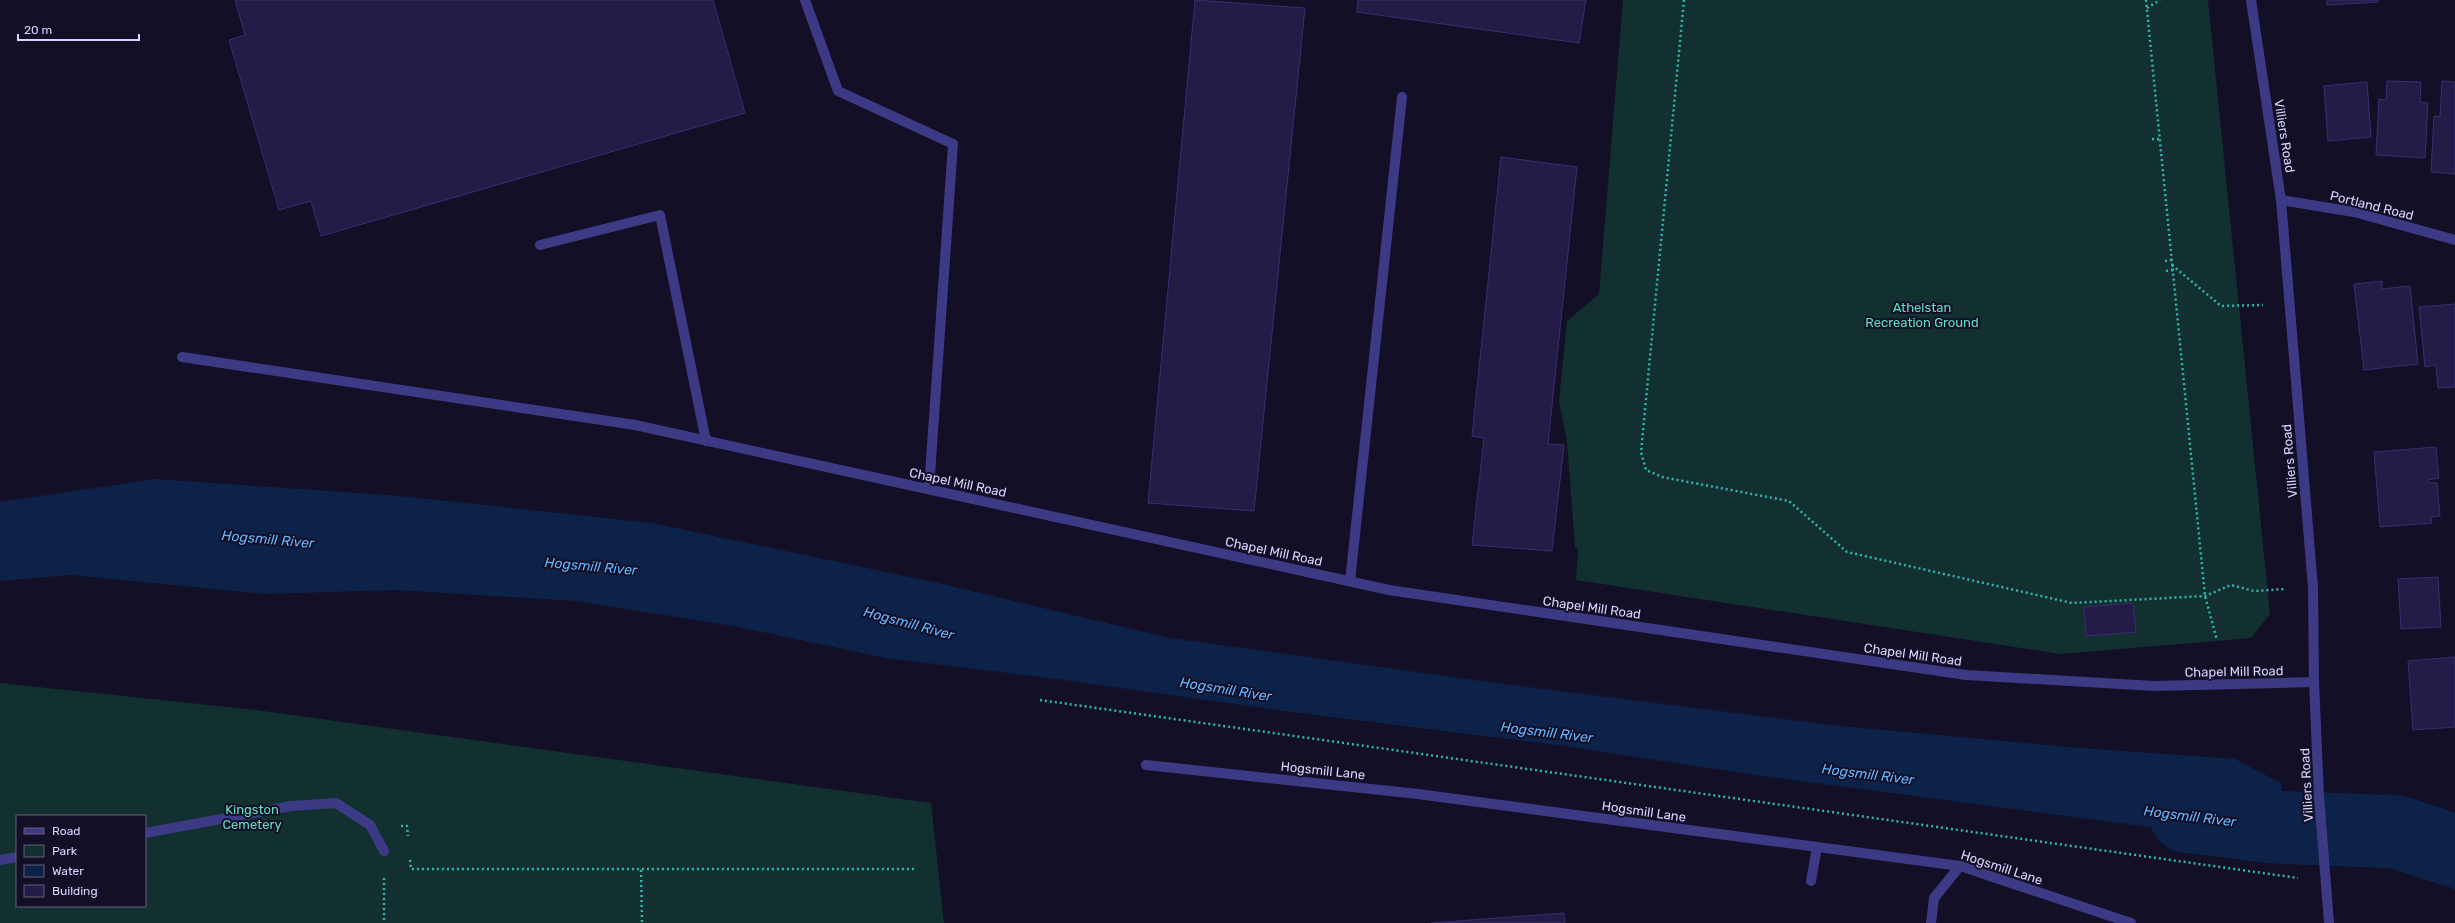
<svg xmlns="http://www.w3.org/2000/svg" width="2455" height="923" viewBox="0 0 2455 923" font-family="Rubik,sans-serif">
	<style>
		.green { fill: #12302f; fill-rule: evenodd }
		.water { fill: #0c2248 }
		.lines { fill: none; stroke-linecap: round; stroke-linejoin: round }
		.river { stroke: #0c2248; stroke-width: 73 }
		.building { fill: #241b47; stroke: #3b2d73 }
		.path { stroke: #2fb8b0; stroke-width: 2.5; stroke-dasharray: 2 3; stroke-linecap: butt }
		.service { stroke: #3d3a85; stroke-width: 10 }
		.minor { stroke: #3d3a85; stroke-width: 10 }
		.tertiary { stroke: #3d3a85; stroke-width: 10 }
		.labels { text-anchor: middle; stroke-width: 4; stroke-linejoin: round; paint-order: stroke }
		.street-label { font-size: 13px; fill: #d9d4ff; stroke: #130f26 }
		.park-label { font-size: 13px; fill: #5fe0c0; stroke: #130f26 }
		.water-label { font-size: 14px; font-style: italic; fill: #62b6ff; stroke: #130f26 }
	</style>
	<rect width="100%" height="100%" fill="#130f26"/>
	<g class="green">
		<polygon points="1623,0 2208,0 2270,614 2251,638 2061,654 1576,580 1578,550 1575,547 1567,442 1559,401 1567,321 1599,294"/>
		<path d="M0 683 256 710 931 803 944 923H0ZM17 816H145V906H17Z"/>
	</g>
	<g class="water">
		<polygon points="155,479 400,496 652,523 934,582 1170,638 1481,681 1840,726 2068,747 2235,759 2281,783 2288,845 1762,776 1557,745 1284,711 1064,680 886,658 733,626 576,601 396,590 265,594 70,575 0,581 0,502"/>
		<polygon points="2385,793 2455,826 2455,891 2391,838"/>
	</g>
	<g class="lines">
		<polyline class="river" points="2186,816 2274,827 2397,832 2455,851"/>
	</g>
	<g class="building">
		<polygon points="235,0 713,0 745,113 321,236 311,201 279,210 229,40 245,35"/>
		<polygon points="1195,0 1305,8 1254,511 1148,503"/>
		<polygon points="1358,0 1586,0 1579,43 1357,12"/>
		<polygon points="2327,0 2378,0 2378,2 2327,5"/>
		<polygon points="2387,81 2421,82 2420,102 2428,103 2425,158 2376,155 2379,99 2386,100"/>
		<polygon points="2442,81 2455,82 2455,174 2431,172 2434,116 2440,117"/>
		<polygon points="2367,82 2371,137 2328,141 2324,86"/>
		<polygon points="1501,157 1577,167 1548,444 1564,445 1552,551 1472,545 1484,438 1472,436"/>
		<polygon points="2382,281 2382,289 2410,286 2418,364 2364,370 2354,284"/>
		<polygon points="2455,304 2455,387 2438,388 2436,365 2425,367 2419,307"/>
		<polygon points="2436,447 2439,478 2428,480 2428,483 2437,483 2440,516 2431,517 2432,523 2380,527 2374,452"/>
		<polygon points="2438,577 2441,627 2401,629 2398,579"/>
		<polygon points="2133,603 2136,632 2086,636 2084,607"/>
		<polygon points="2455,657 2455,727 2413,730 2408,661"/>
		<polygon points="1564,913 1565,923 1431,923"/>
	</g>
	<g class="lines">
		<g class="path">
			<polyline points="1684,0 1641,452 1646,470 1662,477 1789,501 1847,552 2072,603 2205,596 2231,585 2254,591 2286,589"/>
			<polyline points="2146,0 2205,596 2217,640"/>
			<polyline points="2147,8 2160,0"/>
			<polyline points="2152,139 2160,139"/>
			<polyline points="2165,261 2172,260"/>
			<polyline points="2172,265 2221,306 2263,305"/>
			<polyline points="2166,271 2173,270"/>
			<polyline points="1040,700 2298,878"/>
			<polyline points="401,826 407,826 408,836"/>
			<polyline points="410,860 411,869 914,869"/>
			<polyline points="641,870 642,923"/>
			<polyline points="384,878 384,923"/>
		</g>
		<g class="service">
			<polyline points="805,0 838,91 953,144 929,489"/>
			<polyline points="540,245 660,215 706,441"/>
			<polyline points="182,357 635,425 877,478"/>
			<polyline points="1350,581 1402,97"/>
			<polyline points="145,833 291,806 336,803 370,825 384,851"/>
			<polyline points="0,860 17,857"/>
			<polyline points="1811,881 1817,847"/>
			<polyline points="1931,923 1934,898 1960,866"/>
		</g>
		<g class="minor">
			<polyline points="2281,200 2354,212 2455,240"/>
			<polyline points="877,478 1389,590 1966,675 2154,686 2314,682"/>
			<polyline points="1146,765 1418,794 1960,866 2131,923"/>
		</g>
		<polyline class="tertiary" points="2251,0 2281,200 2313,588 2314,682 2319,796 2329,923"/>
	</g>
	<g class="labels">
		<g class="street-label">
			<text transform="translate(2285 136) rotate(81)" y="5">Villiers Road</text>
			<text transform="translate(2372 205) rotate(14)" y="5">Portland Road</text>
			<text transform="translate(2289 461) rotate(-95)" y="5">Villiers Road</text>
			<text transform="translate(958 482) rotate(12)" y="5">Chapel Mill Road</text>
			<text transform="translate(1274 551) rotate(12)" y="5">Chapel Mill Road</text>
			<text transform="translate(1592 607) rotate(8)" y="5">Chapel Mill Road</text>
			<text transform="translate(1913 654) rotate(8)" y="5">Chapel Mill Road</text>
			<text transform="translate(2234 671) rotate(-1)" y="5">Chapel Mill Road</text>
			<text transform="translate(1323 770) rotate(6)" y="5">Hogsmill Lane</text>
			<text transform="translate(2306 785) rotate(-93)" y="5">Villiers Road</text>
			<text transform="translate(1644 811) rotate(8)" y="5">Hogsmill Lane</text>
			<text transform="translate(2002 867) rotate(18)" y="5">Hogsmill Lane</text>
		</g>
		<g class="park-label">
			<text x="1922" y="312">Athelstan<tspan x="1922" dy="15">Recreation Ground</tspan></text>
			<text x="252" y="814">Kingston<tspan x="252" dy="15">Cemetery</tspan></text>
		</g>
		<g class="water-label">
			<text transform="translate(268 539) rotate(5)" y="5">Hogsmill River</text>
			<text transform="translate(591 566) rotate(5)" y="5">Hogsmill River</text>
			<text transform="translate(909 623) rotate(15)" y="5">Hogsmill River</text>
			<text transform="translate(1226 689) rotate(9)" y="5">Hogsmill River</text>
			<text transform="translate(1547 732) rotate(7)" y="5">Hogsmill River</text>
			<text transform="translate(1868 774) rotate(7)" y="5">Hogsmill River</text>
			<text transform="translate(2190 816) rotate(7)" y="5">Hogsmill River</text>
		</g>
	</g>
	<rect x="16" y="815" width="130" height="92" fill="#130f26" stroke="#625e7d"/>
	<rect x="24" y="828" width="20" height="6" fill="#3d3a85" stroke="#625e7d"/>
	<text x="52" y="835" font-size="12" fill="#d9d4ff">Road</text>
	<rect x="24" y="845" width="20" height="12" fill="#12302f" stroke="#625e7d"/>
	<text x="52" y="855" font-size="12" fill="#d9d4ff">Park</text>
	<rect x="24" y="865" width="20" height="12" fill="#0c2248" stroke="#625e7d"/>
	<text x="52" y="875" font-size="12" fill="#d9d4ff">Water</text>
	<rect x="24" y="885" width="20" height="12" fill="#241b47" stroke="#625e7d"/>
	<text x="52" y="895" font-size="12" fill="#d9d4ff">Building</text>
	<path d="M18 34v6h121v-6" fill="none" stroke="#d9d4ff" stroke-width="2"/>
	<text x="24" y="34" font-size="12" fill="#d9d4ff" stroke="#130f26" stroke-width="3" paint-order="stroke">20 m</text>
</svg>
